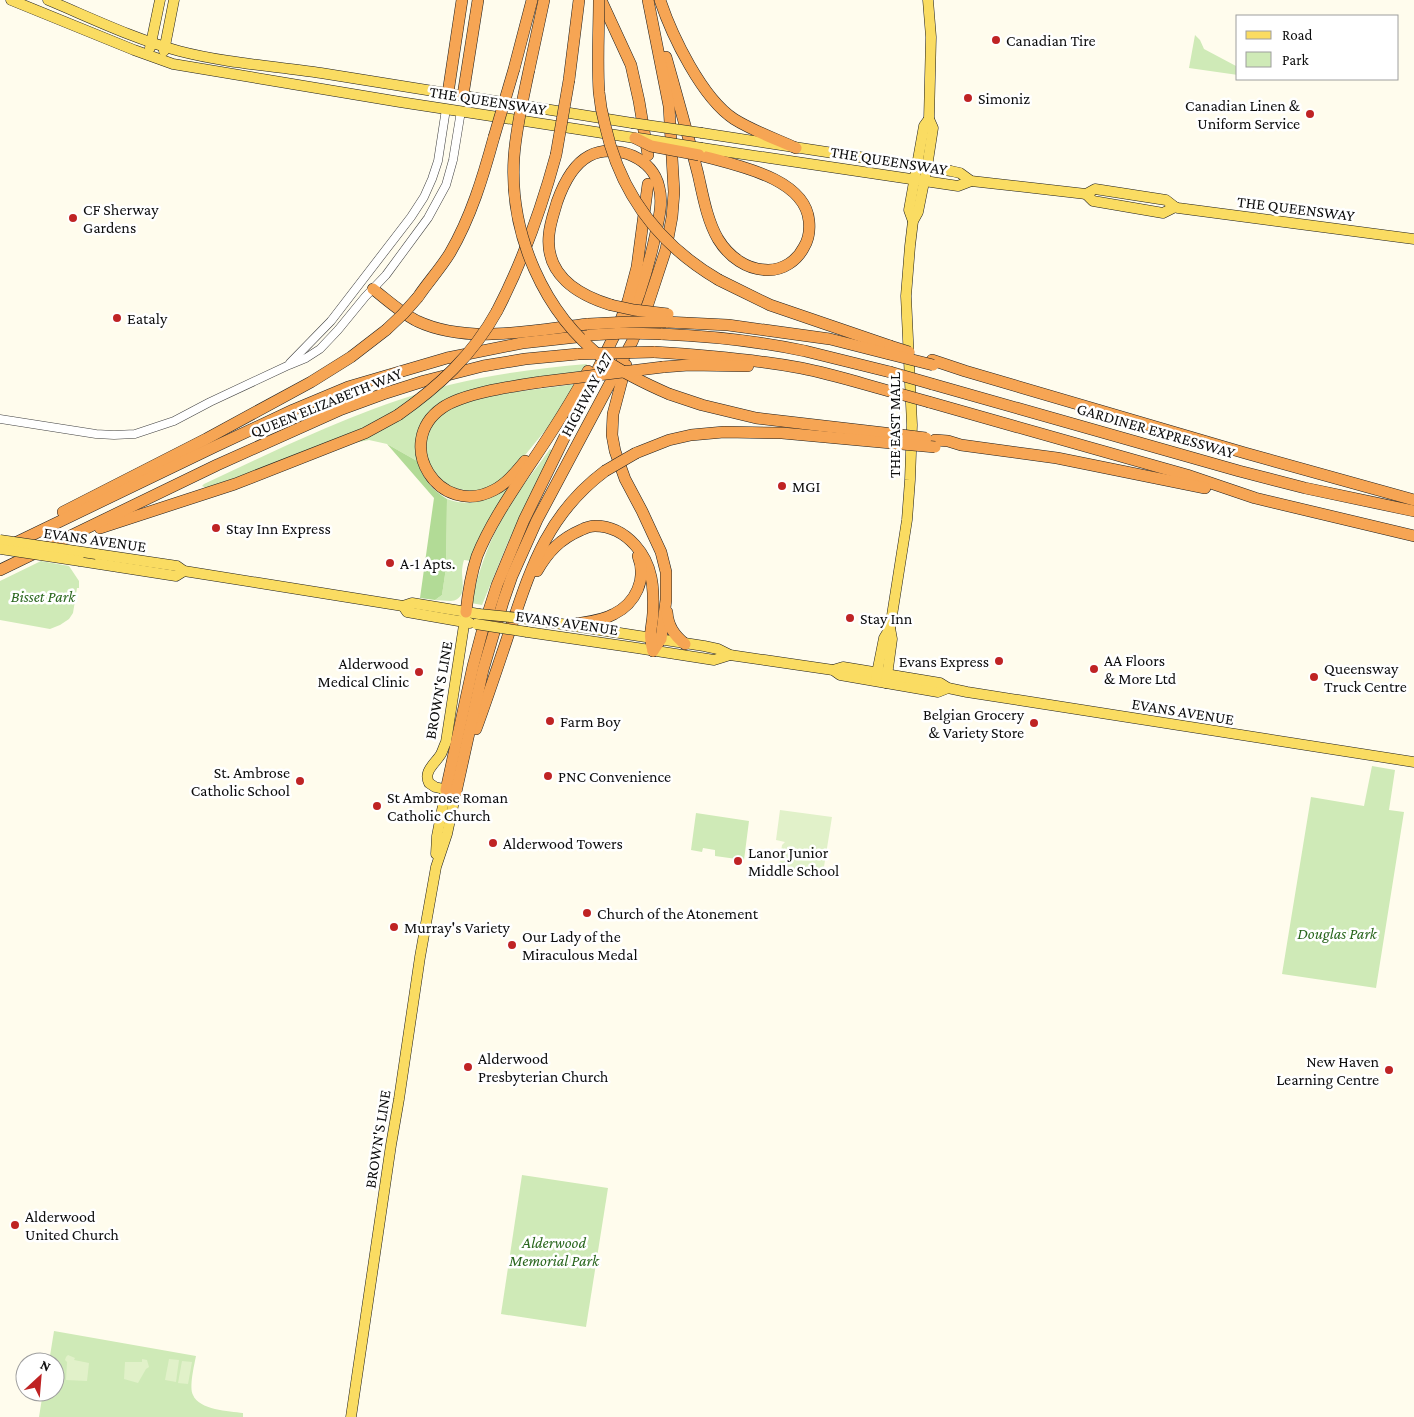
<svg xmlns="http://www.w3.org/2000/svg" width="1414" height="1417" viewBox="0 0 1414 1417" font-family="'Crimson Pro',serif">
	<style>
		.green { fill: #cfeab7 }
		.forest { fill: #b2db96 }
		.pitch { fill: #e1f1c9 }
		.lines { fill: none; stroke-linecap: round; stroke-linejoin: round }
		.minor-casing { stroke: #404040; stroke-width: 9 }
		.major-casing { stroke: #1e1e1e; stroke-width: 11 }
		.highway-casing { stroke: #1e1e1e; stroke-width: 12 }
		.minor { stroke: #fff; stroke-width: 8 }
		.major { stroke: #fadc62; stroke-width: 10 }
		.highway { stroke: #f6a554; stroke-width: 11 }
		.major-bridge-casing { stroke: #1e1e1e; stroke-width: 11; stroke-linecap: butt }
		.highway-bridge-casing { stroke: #1e1e1e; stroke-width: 12; stroke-linecap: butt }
		.major-bridge { stroke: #fadc62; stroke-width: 10 }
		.highway-bridge { stroke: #f6a554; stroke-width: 11 }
		.poi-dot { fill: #bf2324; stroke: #fff; stroke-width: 2 }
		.labels { text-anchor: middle; stroke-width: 5; stroke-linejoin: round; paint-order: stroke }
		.poi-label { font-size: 16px; fill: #0d0d0d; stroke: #fff; text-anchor: start }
		.street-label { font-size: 16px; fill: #0d0d0d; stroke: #fff }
		.park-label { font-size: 16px; font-style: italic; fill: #29661d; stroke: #fff }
	</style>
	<rect width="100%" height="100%" fill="#fffced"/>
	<g class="green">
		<polygon points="1195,35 1200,40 1204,49 1236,66 1238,68 1238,75 1189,68"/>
		<path d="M587 364 581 374 438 404C419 421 414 437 417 461L387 444 369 440 312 451 206 488 202 486 204 484C283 447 363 407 449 385 495 374 540 368 587 364Z"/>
		<polygon points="576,384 553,421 521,460 497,484 474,492 449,487 429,467 425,442 436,417 464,401 508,393"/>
		<path d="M550 449 553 451 508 542 482 605 471 603C478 575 486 548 500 523 513 497 533 473 550 449Z"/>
		<path d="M506 488 509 491 471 561 464 560C463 563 462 568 462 572 462 582 467 599 451 601 445 601 440 600 435 600L442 595 446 568 447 499C469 507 488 502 506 488Z"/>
		<polygon points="41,561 69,566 79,581 79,588 77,588 73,613 69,619 60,625 50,629 0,620 0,581"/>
		<polygon points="1372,766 1395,770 1389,810 1404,812 1376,988 1282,974 1311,797 1364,806"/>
		<polygon points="696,813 749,821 744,860 715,856 715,850 703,848 702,852 691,850"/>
		<polygon points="522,1175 608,1188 586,1327 501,1314"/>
		<path d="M54 1331 196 1356C194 1366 189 1387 193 1395 199 1410 229 1411 243 1413V1417H39L43 1392H55V1362H49Z"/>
	</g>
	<path class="forest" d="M387 444 417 461C424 480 430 488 447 499L446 568 442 595 435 600 420 598 434 498Z"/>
	<g class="pitch">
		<polygon points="780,810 832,817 822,879 818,878 818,876 779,868 782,845 785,842 776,840"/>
		<polygon points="68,1355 75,1358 74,1360 89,1363 87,1381 66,1380 67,1362 65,1360 66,1357"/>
		<polygon points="142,1359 147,1360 149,1367 146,1369 138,1383 124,1379 125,1362 142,1362"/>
		<polygon points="169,1359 179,1360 176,1382 165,1380"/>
		<polygon points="182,1361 192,1362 188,1384 178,1383"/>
	</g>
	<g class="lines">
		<defs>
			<g id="minor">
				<polyline points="290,363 331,321 411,217 424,197 432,179 438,161 446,109"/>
				<polyline points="0,419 96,434 114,435 135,434 174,421 210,402 289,365 306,358 320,349 338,330 365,297 386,275 428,218 446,185 453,160 461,111"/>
			</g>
			<g id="major">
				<polyline points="11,0 134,50 173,64 400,102 635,138"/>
				<path d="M48 0C91 18 134 39 179 51 225 63 274 66 321 73 424 90 528 106 632 123"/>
				<polyline points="150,48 160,0"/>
				<polyline points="164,51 174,0"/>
				<polyline points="702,133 951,171 960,173 971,181 1086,194 1095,189 1166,200 1175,207 1178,208 1414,239"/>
				<polyline points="702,148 958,186 971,181"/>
				<polyline points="1086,194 1093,201 1163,213 1175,207"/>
				<polyline points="913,221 909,210 924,126 929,119"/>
				<polyline points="96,554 177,566 184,571 403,606 412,603 479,614"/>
				<polyline points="80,561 176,576 184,571"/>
				<polyline points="403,606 407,612 470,623"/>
				<polyline points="529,619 704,646 718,649 730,655 833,670 840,675 938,692 948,688"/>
				<polyline points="527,632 637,648 714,660 730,655"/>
				<polyline points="833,670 843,667 940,683 948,688 967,692 1414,762"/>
				<polyline points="876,678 884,638 890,628"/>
				<polyline points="886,683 892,639 890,628 907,520 910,480 912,425 906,296 910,246 913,221 918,212 927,167 933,128 929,119 931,37 928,0"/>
				<polyline points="436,854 437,836 446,790"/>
				<path d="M351 1417 391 1145 399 1099 420 957 436 867 447 834 456 792 435 787 429 783C423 771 435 764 441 754 443 750 444 746 446 742L466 612"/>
			</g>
			<g id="highway">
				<polyline points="601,0 631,65 639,101 648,155"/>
				<path d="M660 0C672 36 702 98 734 119 753 131 776 139 796 148"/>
				<path d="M666 57C677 96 688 135 698 174 703 196 707 220 718 239 729 257 747 270 768 270 783 270 797 261 804 247 809 239 810 231 809 221 805 177 734 165 699 155"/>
				<polyline points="514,69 532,0"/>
				<polyline points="529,70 544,0"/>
				<polyline points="569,80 579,0"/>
				<polyline points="448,93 462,0"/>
				<polyline points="463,95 478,0"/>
				<polyline points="719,280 770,305 890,346"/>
				<path d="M373 289C386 299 401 313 417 321 468 345 534 330 588 324"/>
				<path d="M418 297C428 282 441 268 450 253 471 217 483 177 494 137"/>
				<path d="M611 305C578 295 545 275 549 235 550 223 554 213 557 202 563 185 572 165 589 156 602 149 620 150 633 156 646 162 656 173 659 187 663 202 659 218 656 232 649 266 639 299 625 330"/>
				<path d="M497 311C523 261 541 210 556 155"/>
				<polyline points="666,322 728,325 830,339 889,354"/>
				<path d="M661 334C709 336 758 341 805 351 834 358 862 365 890 372"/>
				<path d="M654 352C703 355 752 359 801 368 832 374 863 384 893 392"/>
				<polyline points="932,360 965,371 1245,453 1414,500"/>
				<polyline points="626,365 613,414 612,435 615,451 625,479 642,511 661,552 666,572 666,600 661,639 653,651"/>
				<polyline points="663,367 689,365 748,366"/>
				<polyline points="932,384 1239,471 1305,488 1414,511"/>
				<polyline points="669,394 702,405 756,418 893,434"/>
				<polyline points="929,402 1187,475 1255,498 1414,536"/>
				<polyline points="935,440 948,441 961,445 1057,458 1205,488"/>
				<polyline points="636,453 669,440 691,435 724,432 782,433 891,443"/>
				<path d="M525 461C516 472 506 484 494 490 439 519 392 443 442 408 463 393 514 386 541 382"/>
				<polyline points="63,512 206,439 311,382 351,357 386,330"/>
				<polyline points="100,528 235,484 365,433 398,415"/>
				<polyline points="11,545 214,447 293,410 348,387 447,358 522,343 586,336"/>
				<polyline points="0,570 217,465 342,409 383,394 424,381 483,366 525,359 578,354"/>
				<path d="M537 571C548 552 560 539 581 530 585 528 591 526 595 526 611 526 625 534 635 545 653 565 654 588 653 613 652 630 648 633 653 651"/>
				<path d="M466 612C468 593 471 574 477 556 490 524 510 495 529 466 550 435 570 404 588 371"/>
				<path d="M667 612C668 626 674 635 685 644"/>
				<path d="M569 625C584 622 600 622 614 614 636 603 647 579 638 556"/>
				<path d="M476 729C487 699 497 669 507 639 530 571 545 516 605 471"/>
				<polyline points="446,790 473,666 482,632 497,585 524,520 617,330 628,301 637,267 648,184"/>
				<polyline points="456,792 483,670 503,602 512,576 537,520 632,342 648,304 666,249 672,217 674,192 669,106 648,0"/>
			</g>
		</defs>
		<use href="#minor" class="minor-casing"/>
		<use href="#major" class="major-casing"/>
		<use href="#highway" class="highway-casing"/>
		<use href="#minor" class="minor"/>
		<use href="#major" class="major"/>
		<use href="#highway" class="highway"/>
		<defs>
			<g id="major-bridge">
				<polyline points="632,123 702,133"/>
				<polyline points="638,138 702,148"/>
				<polyline points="0,540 96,554"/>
				<polyline points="0,549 80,561"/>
				<polyline points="479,614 529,619"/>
				<polyline points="476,624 527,632"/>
			</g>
			<g id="highway-bridge">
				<path d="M599 0C599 30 597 61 599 92 600 103 602 114 605 125 620 193 659 245 719 280"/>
				<path d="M529 70C523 99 516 128 514 157 509 233 543 313 605 360 625 374 646 384 669 394"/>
				<polyline points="494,137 514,69"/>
				<polyline points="635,138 651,146 699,155"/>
				<polyline points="556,155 569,80"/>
				<polyline points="611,305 634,310 668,314"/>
				<polyline points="588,324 629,322 666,322"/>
				<polyline points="386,330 403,314 418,297"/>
				<polyline points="590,335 625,333 661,334"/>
				<polyline points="890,346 909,352"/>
				<polyline points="578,354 654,352"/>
				<polyline points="889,354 933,365"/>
				<polyline points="890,372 932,384"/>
				<polyline points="541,382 663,367"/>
				<polyline points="893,392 929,402"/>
				<path d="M398 415C438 387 473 355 497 311"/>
				<polyline points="893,434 926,438"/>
				<polyline points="891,443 935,447"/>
				<polyline points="605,471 636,453"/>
			</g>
		</defs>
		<use href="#major-bridge" class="major-bridge-casing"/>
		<use href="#highway-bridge" class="highway-bridge-casing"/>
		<use href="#major-bridge" class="major-bridge"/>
		<use href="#highway-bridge" class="highway-bridge"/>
	</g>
	<g class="poi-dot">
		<circle cx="996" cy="40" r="5"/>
		<circle cx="968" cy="98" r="5"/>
		<circle cx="1310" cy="114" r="5"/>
		<circle cx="73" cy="218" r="5"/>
		<circle cx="117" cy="318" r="5"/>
		<circle cx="782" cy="486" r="5"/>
		<circle cx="216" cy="528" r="5"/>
		<circle cx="390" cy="563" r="5"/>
		<circle cx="850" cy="618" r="5"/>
		<circle cx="999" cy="661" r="5"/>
		<circle cx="1094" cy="669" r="5"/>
		<circle cx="419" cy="672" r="5"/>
		<circle cx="1314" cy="677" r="5"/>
		<circle cx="550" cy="721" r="5"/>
		<circle cx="1034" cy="723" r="5"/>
		<circle cx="548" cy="776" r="5"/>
		<circle cx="300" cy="781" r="5"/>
		<circle cx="377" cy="806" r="5"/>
		<circle cx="493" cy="843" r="5"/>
		<circle cx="738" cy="861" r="5"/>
		<circle cx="587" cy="913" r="5"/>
		<circle cx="394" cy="927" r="5"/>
		<circle cx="512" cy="945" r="5"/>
		<circle cx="468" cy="1067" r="5"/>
		<circle cx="1389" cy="1070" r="5"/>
		<circle cx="15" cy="1225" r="5"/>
	</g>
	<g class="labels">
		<g class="poi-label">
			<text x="1006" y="46">Canadian Tire</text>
			<text x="978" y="104">Simoniz</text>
			<text x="1300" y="111" text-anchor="end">Canadian Linen &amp;<tspan x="1300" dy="18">Uniform Service</tspan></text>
			<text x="83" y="215">CF Sherway<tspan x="83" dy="18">Gardens</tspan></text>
			<text x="127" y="324">Eataly</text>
			<text x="792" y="492">MGI</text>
			<text x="226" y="534">Stay Inn Express</text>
			<text x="400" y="569">A-1 Apts.</text>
			<text x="860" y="624">Stay Inn</text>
			<text x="1104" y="666">AA Floors<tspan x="1104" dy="18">&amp; More Ltd</tspan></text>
			<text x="989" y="667" text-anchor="end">Evans Express</text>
			<text x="409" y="669" text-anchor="end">Alderwood<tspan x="409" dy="18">Medical Clinic</tspan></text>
			<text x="1324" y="674">Queensway<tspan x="1324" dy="18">Truck Centre</tspan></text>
			<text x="1024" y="720" text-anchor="end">Belgian Grocery<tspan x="1024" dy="18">&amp; Variety Store</tspan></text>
			<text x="560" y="727">Farm Boy</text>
			<text x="290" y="778" text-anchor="end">St. Ambrose<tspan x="290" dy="18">Catholic School</tspan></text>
			<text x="558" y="782">PNC Convenience</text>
			<text x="387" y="803">St Ambrose Roman<tspan x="387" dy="18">Catholic Church</tspan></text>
			<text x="503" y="849">Alderwood Towers</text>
			<text x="748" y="858">Lanor Junior<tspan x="748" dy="18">Middle School</tspan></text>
			<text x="597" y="919">Church of the Atonement</text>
			<text x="404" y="933">Murray's Variety</text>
			<text x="522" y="942">Our Lady of the<tspan x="522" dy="18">Miraculous Medal</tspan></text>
			<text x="478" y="1064">Alderwood<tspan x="478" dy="18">Presbyterian Church</tspan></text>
			<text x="1379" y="1067" text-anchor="end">New Haven<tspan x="1379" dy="18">Learning Centre</tspan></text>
			<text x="25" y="1222">Alderwood<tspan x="25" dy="18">United Church</tspan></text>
		</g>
		<g class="street-label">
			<text transform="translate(488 100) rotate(9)" y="6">THE QUEENSWAY</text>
			<text transform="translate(889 160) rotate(9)" y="6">THE QUEENSWAY</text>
			<text transform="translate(1296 208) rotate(7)" y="6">THE QUEENSWAY</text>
			<text transform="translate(586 394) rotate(-62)" y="6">HIGHWAY 427</text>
			<text transform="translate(326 402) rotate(-22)" y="6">QUEEN ELIZABETH WAY</text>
			<text transform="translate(894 425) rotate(-90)" y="6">THE EAST MALL</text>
			<text transform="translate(1156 430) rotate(16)" y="6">GARDINER EXPRESSWAY</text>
			<text transform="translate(95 539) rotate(8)" y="6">EVANS AVENUE</text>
			<text transform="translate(567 622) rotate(8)" y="6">EVANS AVENUE</text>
			<text transform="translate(438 690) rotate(-80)" y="6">BROWN'S LINE</text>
			<text transform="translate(1183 711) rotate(9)" y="6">EVANS AVENUE</text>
			<text transform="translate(377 1139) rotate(-81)" y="6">BROWN'S LINE</text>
		</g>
		<g class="park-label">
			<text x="43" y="602">Bisset Park</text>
			<text x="1337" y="939">Douglas Park</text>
			<text x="554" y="1248">Alderwood<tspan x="554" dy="18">Memorial Park</tspan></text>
		</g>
	</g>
	<rect x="1236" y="15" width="162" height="65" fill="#ffffff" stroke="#9e9e9e"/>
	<rect x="1246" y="31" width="25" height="8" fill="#fadc62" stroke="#9e9e9e"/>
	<text x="1282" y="40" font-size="15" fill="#0d0d0d">Road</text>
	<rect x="1246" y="52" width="25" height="15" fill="#cfeab7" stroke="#9e9e9e"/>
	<text x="1282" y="65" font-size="15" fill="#0d0d0d">Park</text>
	<g transform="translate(40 1377) rotate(26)"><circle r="24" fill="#ffffff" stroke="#9e9e9e"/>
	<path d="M0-4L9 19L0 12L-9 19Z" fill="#bf2324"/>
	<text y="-8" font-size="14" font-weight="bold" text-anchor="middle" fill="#0d0d0d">N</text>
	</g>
</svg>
